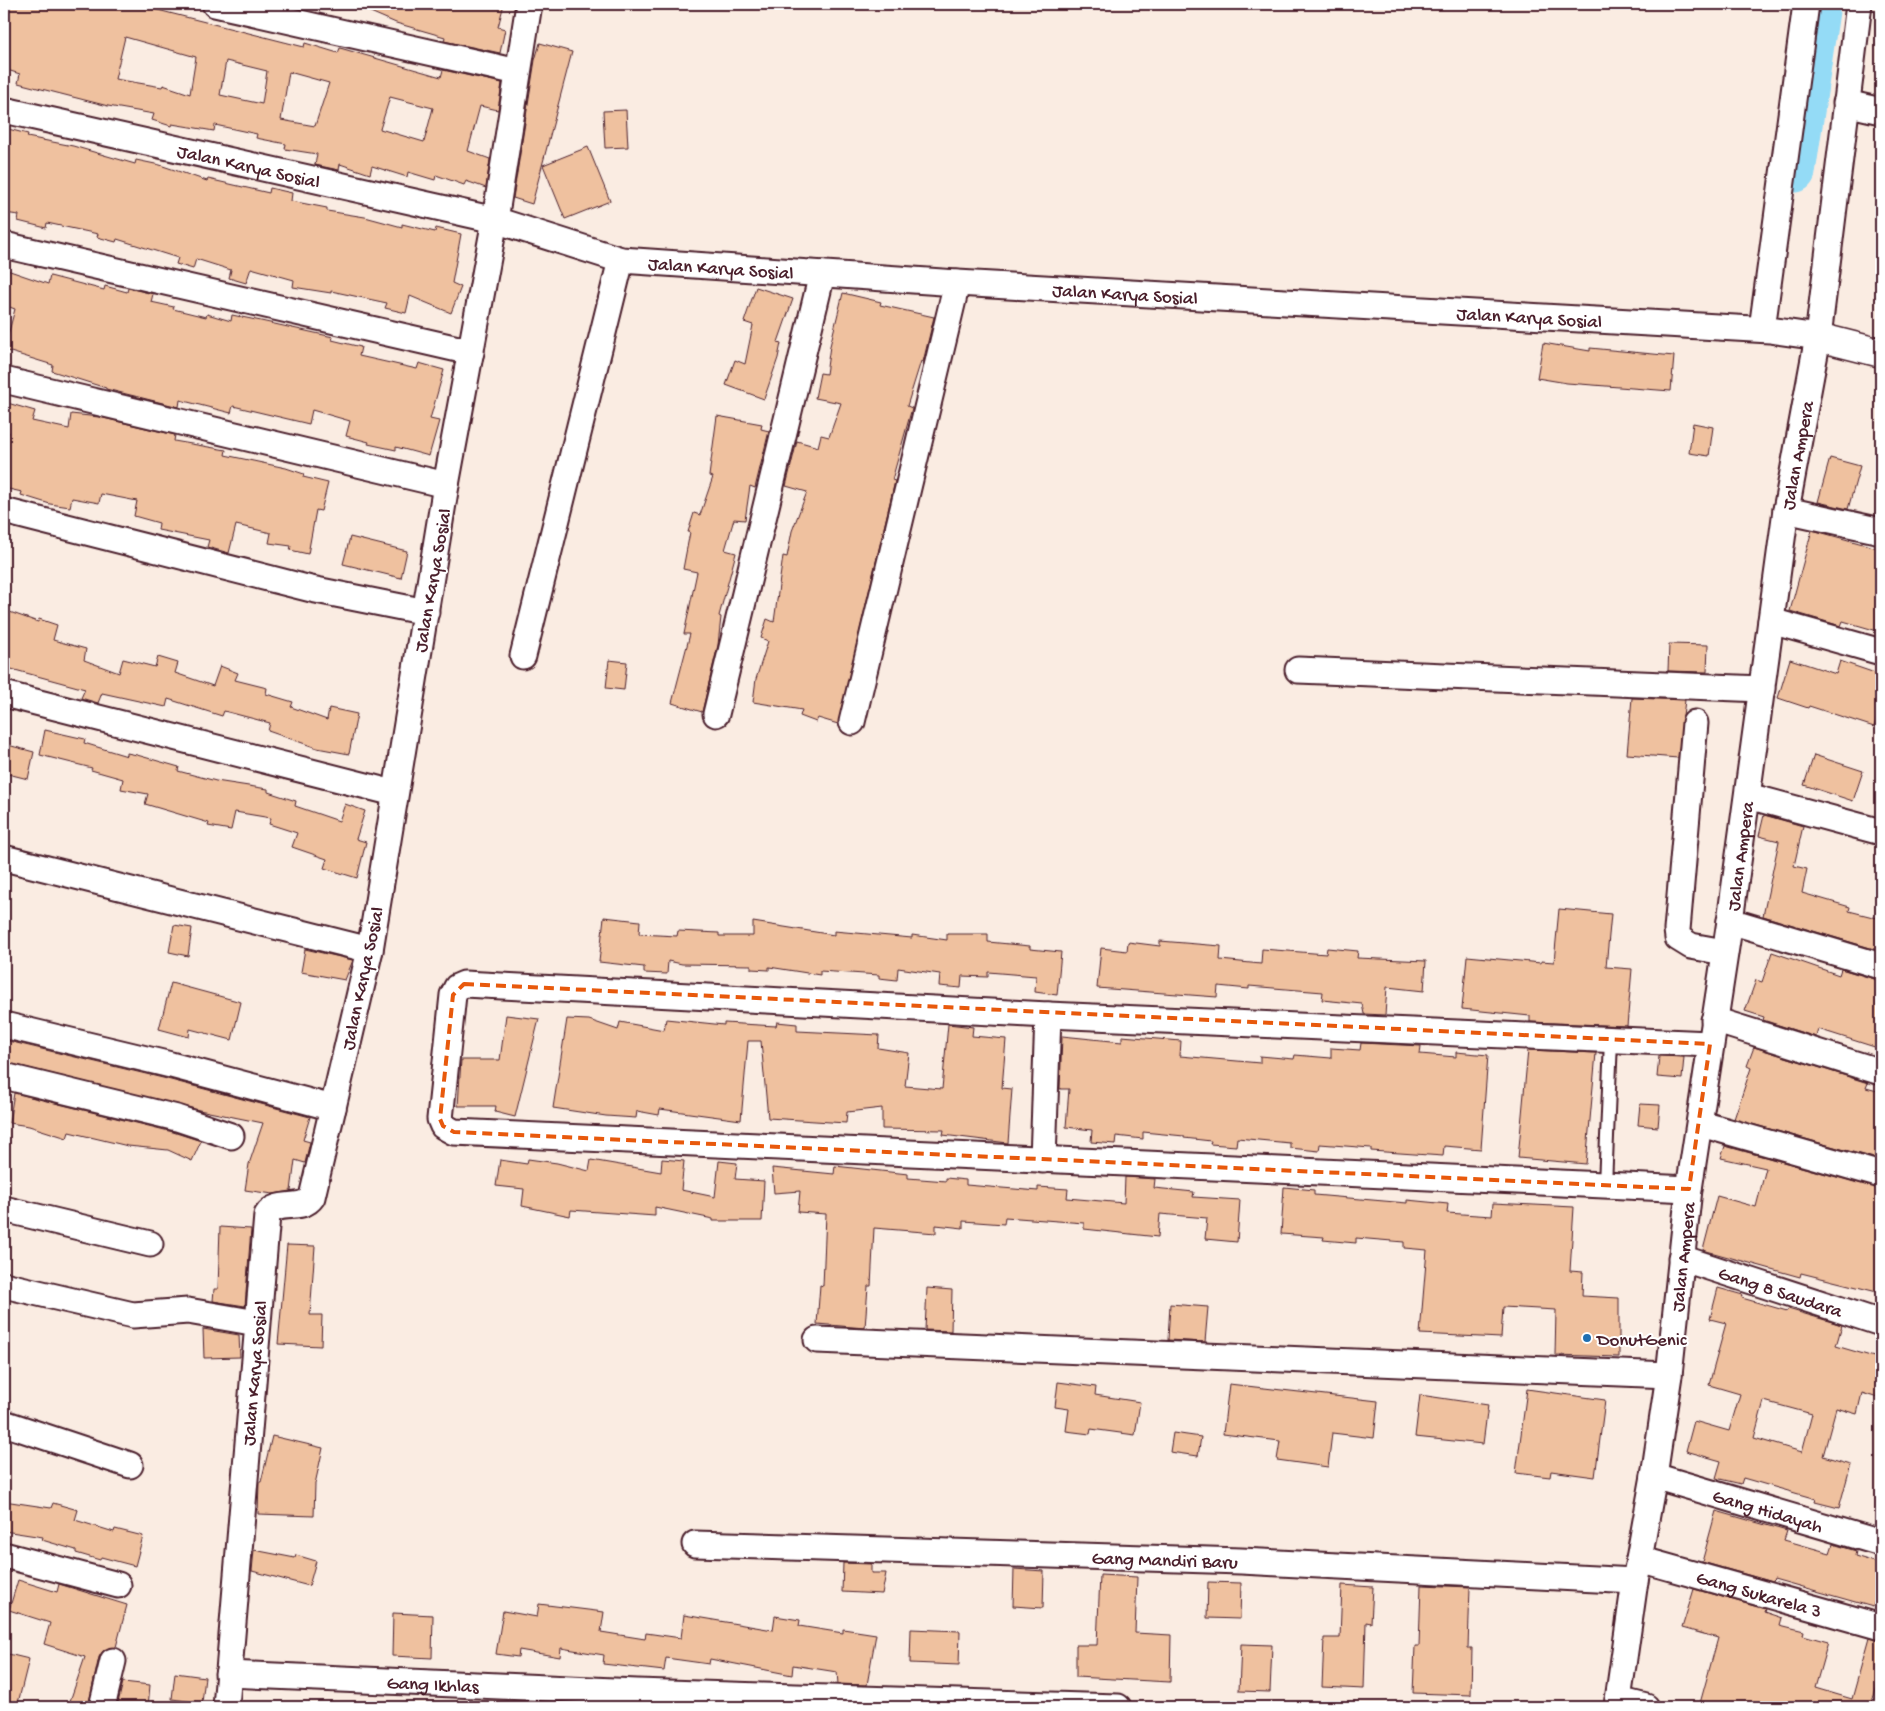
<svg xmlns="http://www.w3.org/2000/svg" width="1885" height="1711" viewBox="0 0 1885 1711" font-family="'Gochi Hand',sans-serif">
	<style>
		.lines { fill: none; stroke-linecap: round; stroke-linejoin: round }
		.river { stroke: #94dbf6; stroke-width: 41 }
		.building { fill: #efc19f; stroke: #4a1f2b; fill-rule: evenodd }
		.lane-casing { stroke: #4a1f2b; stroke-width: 16 }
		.street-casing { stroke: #4a1f2b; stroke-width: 29 }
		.secondary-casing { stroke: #4a1f2b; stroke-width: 31 }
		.lane { stroke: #fff; stroke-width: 12 }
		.street { stroke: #fff; stroke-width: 25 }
		.secondary { stroke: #fff; stroke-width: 28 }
		.marked { fill: none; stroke: #e8590c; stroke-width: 4; stroke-dasharray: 10 6; stroke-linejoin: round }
		.poi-dot { fill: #1f6fb2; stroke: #fff; stroke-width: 2 }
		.labels { text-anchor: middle; stroke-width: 4; stroke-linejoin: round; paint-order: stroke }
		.street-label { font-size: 19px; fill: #4a1f2b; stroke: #fff }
		.poi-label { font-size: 19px; fill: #4a1f2b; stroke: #fff; text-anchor: start }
	</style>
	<rect width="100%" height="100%" fill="#faece2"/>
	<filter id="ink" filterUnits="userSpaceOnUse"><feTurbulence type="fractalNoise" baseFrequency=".02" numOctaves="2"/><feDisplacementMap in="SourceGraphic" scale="10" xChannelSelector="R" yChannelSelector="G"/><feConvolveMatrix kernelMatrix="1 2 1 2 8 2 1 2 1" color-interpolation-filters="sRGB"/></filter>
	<g filter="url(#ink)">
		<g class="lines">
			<polyline class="river" points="1795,172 1820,4"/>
		</g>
		<g class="building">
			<path d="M4 4H134L304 47 305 43 338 53 340 48 441 77 443 70 502 83 498 110 480 106 468 151 490 159 486 188 466 181 464 185 436 175 435 180 408 172 407 177 372 166 370 174 340 164 339 170 315 165 317 154 285 149 286 144 256 138 257 134 215 125 214 131 172 124 171 126 152 120 154 114 108 106 18 83 20 74 4 69ZM125 37 196 57 190 94 163 85 162 87 115 79ZM226 61 267 71 262 104 220 95ZM289 72 329 83 315 126 281 120ZM390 97 433 108 424 142 380 129Z"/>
			<polygon points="352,4 504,4 498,27 505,29 500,53 444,41 445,37 396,23"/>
			<polygon points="540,43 572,52 532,204 513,198 535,60"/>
			<polygon points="626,110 628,147 605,148 603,111"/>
			<polygon points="4,128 28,134 27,137 73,146 135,164 136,160 160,165 207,181 208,179 269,193 270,188 292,193 291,201 327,208 327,211 365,217 402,227 402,224 435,232 436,228 461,234 452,283 461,287 451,313 410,296 406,313 385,308 387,303 331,291 331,293 293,287 294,280 251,268 246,283 229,278 231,270 196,259 193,269 176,264 178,258 117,239 116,242 97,237 98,234 47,223 46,228 18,221 19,215 4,213"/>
			<polygon points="588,147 610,201 565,219 543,165"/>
			<polygon points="4,269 48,284 50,276 104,290 105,286 127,292 128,288 153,294 151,302 174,307 173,309 206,317 207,314 231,321 232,315 261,321 333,337 332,340 361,347 359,356 417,369 419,363 444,370 430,419 439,421 429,456 396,447 396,450 368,444 369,442 346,436 350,421 312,410 309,424 233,406 231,413 180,400 179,407 106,389 106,388 52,371 53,365 4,350 15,309 4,305"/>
			<polygon points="756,287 793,299 778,342 781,343 778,358 764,399 726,385 735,360 745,364 753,325 744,322"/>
			<polygon points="843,293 881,302 880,305 934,317 923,362 921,361 907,406 912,408 892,480 895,481 838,724 818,718 816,722 800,716 802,710 753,702 756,679 768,641 761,638 767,619 774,622 783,556 787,557 792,531 807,492 786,486 797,441 818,447 821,435 829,437 841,403 815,398 820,373 826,374 830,346"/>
			<polygon points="1543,343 1590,351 1590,348 1674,356 1671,391 1567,383 1537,378"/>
			<polygon points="4,402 35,411 32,421 69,429 71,414 99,417 175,435 174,441 226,450 225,455 286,468 304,474 303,477 328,483 321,511 316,510 308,554 290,550 291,546 269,543 271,533 236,525 229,553 207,547 209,540 158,530 159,523 134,516 137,501 101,494 99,503 72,498 70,507 50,504 21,495 22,492 4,488 4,453 9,432 4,431"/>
			<polygon points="717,416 762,424 761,429 769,431 755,488 750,486 745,520 734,519 725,550 736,553 719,616 721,617 718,645 702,712 672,703 690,634 684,634 697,572 683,569 690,532 688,532 694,513 700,515 713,477 709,476"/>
			<polygon points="1693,423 1713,427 1709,456 1689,453"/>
			<polygon points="1830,458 1860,466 1848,509 1818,502"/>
			<polygon points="1812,530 1881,549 1881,632 1843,621 1841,626 1790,611"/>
			<polygon points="350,537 407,551 401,578 343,564"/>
			<polygon points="4,610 38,622 39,619 57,625 53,640 86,649 84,660 119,673 123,659 155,667 158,657 178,663 175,673 213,686 220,666 238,673 235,680 267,688 266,694 293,702 291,707 327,720 329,708 357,714 349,754 317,748 268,731 270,723 224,711 222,716 168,699 166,707 102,693 98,703 81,698 85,689 4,667"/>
			<polygon points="1669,644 1708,645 1707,672 1668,671"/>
			<polygon points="1790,659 1836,674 1840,661 1881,675 1881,704 1874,727 1809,706 1808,708 1778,698"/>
			<polygon points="609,660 627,662 624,690 606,688"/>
			<polygon points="1632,698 1685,700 1678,758 1627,754"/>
			<polygon points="45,730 85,739 84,743 127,756 127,753 137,755 179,767 178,771 216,781 268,789 268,792 296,801 295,806 339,821 345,804 365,811 356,839 366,842 357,878 324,868 327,859 292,847 297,833 269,824 271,818 235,812 231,830 208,826 209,823 145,804 148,794 121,789 123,779 91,770 92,768 40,755"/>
			<polygon points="4,744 34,752 28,779 4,773"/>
			<polygon points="1814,755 1863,771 1853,801 1804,785"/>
			<polygon points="1764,815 1803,826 1794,866 1807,869 1802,893 1850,907 1849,911 1881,919 1877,950 1763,916 1779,841 1759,836"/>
			<polygon points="1559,909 1611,914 1606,967 1632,969 1627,1026 1530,1022 1530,1016 1462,1009 1467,956 1541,963 1541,961 1554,962"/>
			<polygon points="604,917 640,921 639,934 677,936 678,931 719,933 719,936 753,936 753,922 834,935 834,931 912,938 912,935 947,940 947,934 988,934 988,942 1030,946 1030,949 1061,952 1057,995 1035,992 1036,976 988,972 988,977 962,976 961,988 939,986 940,974 898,968 897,980 879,978 879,975 820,971 820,975 769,967 769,970 751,969 751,965 682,964 668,961 667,974 644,973 644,967 599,962"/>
			<polygon points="174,925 192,928 188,956 169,952"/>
			<polygon points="1160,941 1221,946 1220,960 1261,964 1262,949 1326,954 1327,948 1358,951 1357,958 1426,961 1424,991 1387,987 1385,1015 1364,1014 1362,1004 1322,1000 1323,992 1249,986 1249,989 1218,986 1217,997 1097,988 1101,948 1127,951 1128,942 1160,946"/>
			<polygon points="305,949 353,960 345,980 301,972"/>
			<polygon points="1772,952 1839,975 1841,969 1881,981 1881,1049 1818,1029 1816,1037 1763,1020 1764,1017 1745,1011 1756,980 1762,982"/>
			<polygon points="171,983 241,1002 232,1040 190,1029 189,1037 159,1029"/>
			<polygon points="506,1015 539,1019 515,1117 495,1112 496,1106 458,1106 461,1060 500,1060"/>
			<polygon points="567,1019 589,1020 618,1030 620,1022 664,1030 666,1019 724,1025 724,1023 776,1026 777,1022 797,1024 797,1031 879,1035 878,1048 909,1053 905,1086 942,1089 948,1024 973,1027 972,1036 1006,1039 1002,1088 1012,1089 1008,1143 943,1135 944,1130 882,1129 882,1108 847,1112 846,1123 768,1118 761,1041 748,1041 741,1120 660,1109 659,1115 637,1111 636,1118 606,1116 553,1108"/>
			<polygon points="1062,1036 1122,1042 1122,1036 1181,1041 1180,1056 1260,1063 1260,1056 1294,1059 1295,1055 1331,1058 1331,1048 1360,1050 1361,1043 1421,1046 1420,1054 1456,1057 1456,1052 1488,1055 1481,1149 1444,1146 1443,1156 1371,1151 1371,1148 1320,1144 1319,1151 1290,1148 1290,1143 1237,1138 1236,1146 1210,1144 1211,1141 1184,1138 1184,1136 1143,1132 1143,1139 1116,1136 1115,1144 1091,1142 1092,1130 1066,1127 1069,1089 1060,1089"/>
			<polygon points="4,1040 167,1079 310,1117 303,1140 310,1142 305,1163 295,1160 291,1191 273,1194 245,1190 249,1164 263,1123 199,1110 4,1062"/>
			<polygon points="1754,1047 1868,1083 1866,1088 1881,1092 1881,1160 1734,1119 1751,1068 1747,1066"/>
			<polygon points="1528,1050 1596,1053 1586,1164 1518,1158"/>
			<polygon points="1659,1056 1684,1057 1682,1079 1657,1077"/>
			<polygon points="14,1093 173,1132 201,1141 192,1161 168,1150 128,1146 69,1132 67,1138 29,1126 9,1123"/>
			<polygon points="1640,1104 1660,1105 1658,1127 1638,1125"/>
			<polygon points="1725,1146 1881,1189 1881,1293 1801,1273 1800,1277 1703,1250 1717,1196 1756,1207 1766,1168 1721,1158"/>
			<polygon points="528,1159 557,1163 589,1171 591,1160 661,1172 662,1159 684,1161 681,1190 715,1197 719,1161 737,1163 735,1179 764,1181 762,1221 713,1221 713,1219 655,1207 655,1216 571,1210 570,1216 522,1206 524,1189 496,1186 500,1160 527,1164"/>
			<polygon points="835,1166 908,1174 908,1178 946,1181 946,1178 966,1180 966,1185 1038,1191 1038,1187 1068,1189 1067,1198 1124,1203 1125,1177 1155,1179 1154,1188 1194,1192 1193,1197 1240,1200 1237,1242 1205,1239 1207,1218 1160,1214 1158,1237 1084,1229 1084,1223 1005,1217 1004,1224 963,1221 963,1228 936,1225 936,1233 874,1228 871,1286 868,1286 865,1328 817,1324 820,1285 823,1286 826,1214 798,1212 800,1191 774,1193 772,1168 834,1174"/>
			<polygon points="1284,1187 1314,1190 1314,1195 1407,1203 1407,1200 1448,1204 1447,1213 1492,1216 1493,1203 1574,1207 1570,1271 1583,1272 1582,1296 1619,1298 1619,1357 1555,1355 1556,1310 1503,1307 1501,1338 1420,1334 1427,1250 1404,1248 1404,1242 1356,1238 1356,1243 1323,1240 1324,1237 1281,1234"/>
			<polygon points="220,1227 251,1229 245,1306 213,1301 214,1289 218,1289"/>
			<polygon points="287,1245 315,1246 310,1315 322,1315 321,1346 278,1344"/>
			<polygon points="927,1288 952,1290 951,1331 925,1330"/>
			<path d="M1718 1288 1743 1295 1742 1298 1787 1311 1788 1309 1842 1325 1836 1346 1881 1359V1399L1862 1393 1857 1414 1836 1408 1823 1456 1851 1464 1839 1508 1815 1502 1816 1499 1743 1478 1741 1484 1716 1478 1721 1461 1686 1451 1694 1421 1729 1431 1740 1394 1709 1385 1726 1323 1710 1319ZM1764 1401 1812 1414 1802 1452 1754 1438Z"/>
			<polygon points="1170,1304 1208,1307 1205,1342 1168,1340"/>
			<polygon points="203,1329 239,1335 240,1357 204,1358"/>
			<polygon points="1058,1382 1096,1387 1095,1395 1140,1402 1135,1435 1091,1429 1090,1434 1066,1431 1069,1409 1055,1407"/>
			<polygon points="1229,1384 1378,1401 1374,1438 1332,1433 1328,1467 1277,1460 1280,1441 1223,1434"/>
			<polygon points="1527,1389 1605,1400 1595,1477 1551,1471 1550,1477 1516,1473"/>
			<polygon points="1420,1395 1488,1405 1483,1444 1415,1437"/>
			<polygon points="1173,1433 1201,1437 1198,1456 1170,1452"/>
			<polygon points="272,1436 323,1448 315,1484 314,1516 258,1514 259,1482 261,1482"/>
			<polygon points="4,1501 51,1508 53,1503 78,1510 75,1520 114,1532 115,1529 143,1536 135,1566 101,1557 100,1560 76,1553 76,1550 42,1540 43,1537 4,1531"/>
			<polygon points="1716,1511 1787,1531 1784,1540 1830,1553 1833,1544 1856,1551 1855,1556 1881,1564 1881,1602 1875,1600 1873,1607 1774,1579 1773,1582 1702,1562"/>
			<polygon points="254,1550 295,1558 296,1555 316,1561 309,1586 252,1571"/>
			<polygon points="843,1563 871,1564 871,1573 886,1573 882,1594 842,1592"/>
			<polygon points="1014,1569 1044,1571 1043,1608 1013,1606"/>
			<polygon points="1100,1575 1137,1577 1135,1633 1171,1635 1170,1682 1076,1677 1076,1645 1097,1645"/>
			<polygon points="18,1580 57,1592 59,1584 127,1605 116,1647 103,1651 99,1657 88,1707 68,1707 85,1657 44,1644 50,1623 9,1610"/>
			<polygon points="1208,1582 1241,1583 1240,1619 1207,1618"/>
			<polygon points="1342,1585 1373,1587 1371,1623 1366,1622 1364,1689 1322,1687 1324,1638 1340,1638"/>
			<polygon points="1421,1585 1470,1587 1468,1648 1472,1648 1471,1695 1413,1693 1415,1646 1419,1646"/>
			<polygon points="1694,1589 1765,1609 1764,1612 1782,1618 1780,1625 1804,1631 1803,1635 1828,1642 1815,1688 1852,1699 1869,1638 1881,1641 1881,1682 1878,1681 1871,1707 1699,1707 1718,1638 1682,1628"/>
			<polygon points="539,1604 604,1612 601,1632 645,1639 646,1633 681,1638 684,1615 773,1630 775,1616 800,1620 799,1626 843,1633 843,1629 876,1634 867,1685 838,1684 837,1672 793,1665 792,1675 710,1659 709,1664 666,1658 664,1671 603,1664 604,1655 561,1648 560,1657 519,1650 518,1657 496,1654 503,1611 537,1617"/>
			<polygon points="393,1613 433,1615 432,1658 392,1656"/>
			<polygon points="911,1629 960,1631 959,1665 910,1663"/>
			<polygon points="1241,1644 1272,1645 1270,1692 1239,1691"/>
			<polygon points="4,1653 29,1659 17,1707 4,1707"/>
			<polygon points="175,1673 205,1677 202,1703 172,1699"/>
			<polygon points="123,1682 150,1685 148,1707 117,1707"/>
		</g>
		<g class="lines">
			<defs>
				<polyline id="lane" points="1605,1185 1611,1040"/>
				<g id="street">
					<polyline points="215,4 518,72"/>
					<path id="s1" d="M529 4 495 220 621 260 957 283 1770 330 1818 337"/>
					<polyline points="1846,103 1881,111"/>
					<path id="s2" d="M4 110 495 220 446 485 370 950 312 1197C302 1212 277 1199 267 1215L226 1707"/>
					<polyline points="4,245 471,352"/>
					<polyline points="1762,329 1806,4"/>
					<polyline points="4,380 446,485"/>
					<polyline points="1786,510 1881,531"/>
					<polyline points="4,511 311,589 426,612"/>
					<polyline points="1771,621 1881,652"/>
					<polyline points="523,656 621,260"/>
					<polyline points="1298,670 1762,689"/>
					<polyline points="4,694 394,793"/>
					<polyline points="716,714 822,274"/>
					<polyline points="852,722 957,283"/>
					<polyline points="1695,723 1677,930 1678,938 1691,946 1724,952"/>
					<polyline points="1748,796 1881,832"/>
					<polyline points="4,858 370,950"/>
					<polyline points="1730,921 1881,966"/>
					<polyline points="1714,1020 1881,1072"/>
					<polyline points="4,1025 171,1065 333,1108"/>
					<polyline points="4,1076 177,1118 231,1136"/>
					<polyline points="1701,1124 1881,1175"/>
					<polyline points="1043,1160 1048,1015"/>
					<polyline points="1689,1189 454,1132 443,1126 440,1119 453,995 457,987 464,984 1048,1015 1710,1044"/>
					<polyline points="4,1209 150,1244"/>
					<path id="s3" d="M1681 1258 1881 1323"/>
					<polyline points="4,1285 133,1315 188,1311 257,1323"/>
					<polyline points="817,1340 1669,1375"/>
					<polyline points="4,1423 130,1465"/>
					<path id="s4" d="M1654 1476 1881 1543"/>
					<path id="s5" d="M695 1544 1241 1561 1635 1581"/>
					<polyline points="4,1555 118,1585"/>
					<path id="s6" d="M1639 1559 1881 1627"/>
					<path id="s7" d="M228 1674 637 1692 1118 1707"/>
					<polyline points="1618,1700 1646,1707"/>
					<polyline points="102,1707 113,1661"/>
					<path id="s8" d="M1617 1707 1635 1581 1654 1476 1669 1375 1689 1189 1730 921 1786 510 1818 337 1859 4"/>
				</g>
				<polyline id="secondary" points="1818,337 1881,353"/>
			</defs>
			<use href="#lane" class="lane-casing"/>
			<use href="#street" class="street-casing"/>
			<use href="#secondary" class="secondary-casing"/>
			<use href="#lane" class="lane"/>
			<use href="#street" class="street"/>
			<use href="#secondary" class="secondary"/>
		</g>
	</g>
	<path class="marked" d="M464 984 1710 1044 1689 1189 454 1132 443 1126 440 1119 453 995Z"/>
	<circle class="poi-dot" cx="1587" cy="1338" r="5"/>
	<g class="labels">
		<g class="street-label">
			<text dy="7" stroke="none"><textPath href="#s2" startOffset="251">Jalan Karya Sosial</textPath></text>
			<text dy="7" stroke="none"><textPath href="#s1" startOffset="451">Jalan Karya Sosial</textPath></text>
			<text dy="7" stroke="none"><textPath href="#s1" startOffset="856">Jalan Karya Sosial</textPath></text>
			<text dy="7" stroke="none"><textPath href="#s1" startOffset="1261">Jalan Karya Sosial</textPath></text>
			<text dy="7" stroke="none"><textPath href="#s8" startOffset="1265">Jalan Ampera</textPath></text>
			<text transform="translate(431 580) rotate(-80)" y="7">Jalan Karya Sosial</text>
			<text dy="7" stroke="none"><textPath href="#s8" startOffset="860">Jalan Ampera</textPath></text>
			<text transform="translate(361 978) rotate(-78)" y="7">Jalan Karya Sosial</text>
			<text dy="7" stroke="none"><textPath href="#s8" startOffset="455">Jalan Ampera</textPath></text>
			<text dy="7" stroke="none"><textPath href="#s3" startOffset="105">Gang 8 Saudara</textPath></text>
			<text transform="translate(253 1373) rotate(-85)" y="7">Jalan Karya Sosial</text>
			<text dy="7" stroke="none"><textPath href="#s4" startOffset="119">Gang Hidayah</textPath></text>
			<text dy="7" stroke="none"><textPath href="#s5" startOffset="470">Gang Mandiri Baru</textPath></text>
			<text dy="7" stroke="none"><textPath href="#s6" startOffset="125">Gang Sukarela 3</textPath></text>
			<text dy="7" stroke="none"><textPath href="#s7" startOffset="205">Gang Ikhlas</textPath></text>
		</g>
		<g class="poi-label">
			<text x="1597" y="1345">DonutGenic</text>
		</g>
	</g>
	<rect width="1885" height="1711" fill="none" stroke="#fff" stroke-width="20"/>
	<rect x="10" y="10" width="1865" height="1691" fill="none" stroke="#4a1f2b" stroke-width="2" filter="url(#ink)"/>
</svg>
